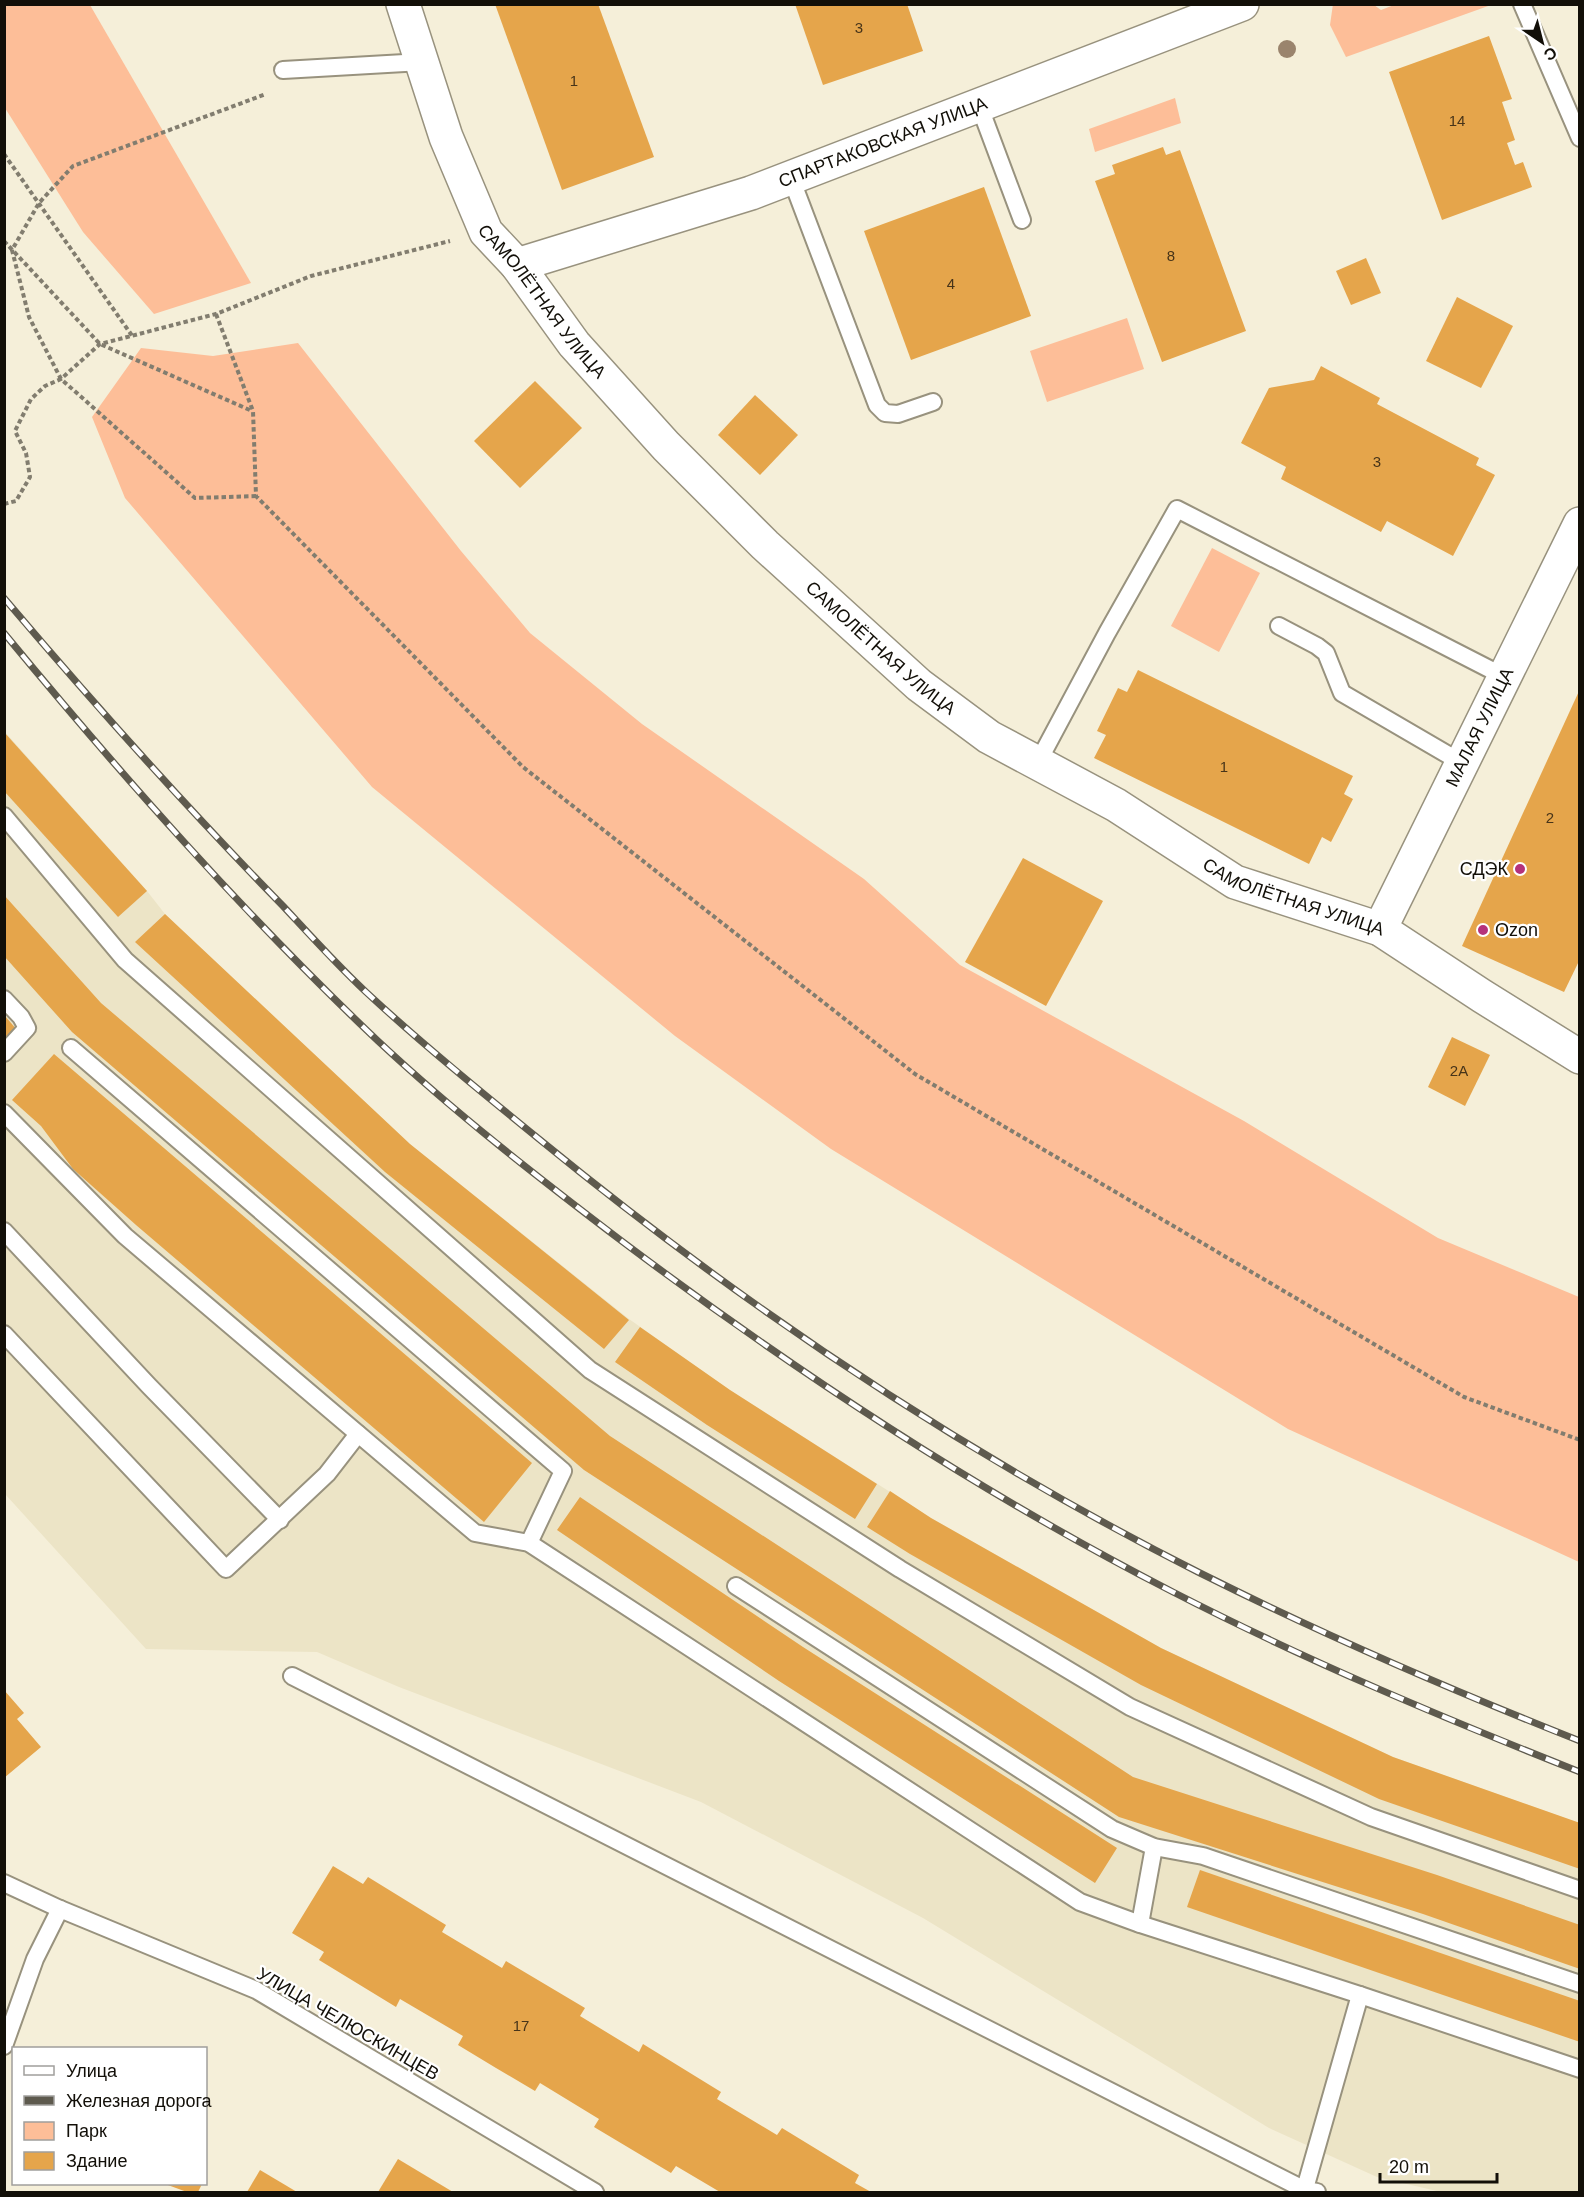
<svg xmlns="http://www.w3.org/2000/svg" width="1584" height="2197" viewBox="0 0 1584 2197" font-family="Arial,sans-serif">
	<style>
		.built { fill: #ece4c6 }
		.green { fill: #fdbe98 }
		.building { fill: #e5a54b }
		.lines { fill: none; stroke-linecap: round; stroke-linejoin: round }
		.service-casing { stroke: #98927e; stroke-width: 20 }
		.minor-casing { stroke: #98927e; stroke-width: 36 }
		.path { stroke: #827d6f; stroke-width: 4; stroke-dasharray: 4.5 3; stroke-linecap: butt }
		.service { stroke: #fff; stroke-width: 16 }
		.minor { stroke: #fff; stroke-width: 33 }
		.rail-casing { stroke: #5e5a4e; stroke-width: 7 }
		.rail { stroke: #fff; stroke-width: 4.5; stroke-dasharray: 14; stroke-linecap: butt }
		.tree { fill: #9a846d }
		.poi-dot { fill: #b5327b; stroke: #fff; stroke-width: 2 }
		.labels { text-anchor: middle; stroke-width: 4.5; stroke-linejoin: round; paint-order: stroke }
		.number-label { font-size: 15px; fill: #473419 }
		.street-label { font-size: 18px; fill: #120f08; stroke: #fff }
		.poi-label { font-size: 18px; fill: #120f08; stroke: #fff; text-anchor: end }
	</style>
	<rect width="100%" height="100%" fill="#f5efd9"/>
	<polygon class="built" points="5,732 147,891 165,914 410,1144 629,1319 730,1390 931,1518 1161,1648 1393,1757 1579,1823 1579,2192 1441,2192 1377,2177 1269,2128 923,1918 701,1802 399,1687 317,1652 146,1649 5,1494"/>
	<g class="green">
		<polygon points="5,4 90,5 251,283 154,314 83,232 5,108"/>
		<polygon points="1333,4 1374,5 1381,10 1394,5 1491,5 1346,57 1330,25"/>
		<polygon points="1175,98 1181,123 1095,152 1089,129"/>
		<polygon points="1127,318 1144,369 1047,402 1030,351"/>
		<polygon points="298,343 461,551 530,633 642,724 864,879 960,965 1244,1121 1438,1238 1579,1297 1579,1562 1288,1429 831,1149 675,1036 372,787 125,498 92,417 141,348 213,356"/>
		<polygon points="1212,548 1260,573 1219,652 1171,626"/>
	</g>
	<g class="building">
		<polygon points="495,4 598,4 654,157 562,190"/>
		<polygon points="795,4 907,4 923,51 823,85"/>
		<polygon points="1489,36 1512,99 1502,102 1515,140 1507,143 1515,165 1523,162 1532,187 1442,220 1389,72"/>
		<polygon points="1163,147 1166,155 1180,150 1246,331 1162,362 1095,181 1115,174 1112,165"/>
		<polygon points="984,187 1031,316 911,360 864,231"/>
		<polygon points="1366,258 1381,293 1351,305 1336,271"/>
		<polygon points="1457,297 1513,326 1481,388 1426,361"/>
		<polygon points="1321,366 1380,398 1377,404 1479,458 1476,465 1495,475 1453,556 1387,521 1381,532 1281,479 1286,467 1241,443 1269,388 1314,380"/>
		<polygon points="535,381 582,428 520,488 474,441"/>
		<polygon points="755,395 798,435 760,475 718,435"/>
		<polygon points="1138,670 1353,776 1344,794 1353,799 1331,842 1322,837 1309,864 1094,758 1106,735 1097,731 1118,688 1127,692"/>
		<polygon points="1580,689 1580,959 1564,992 1462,946"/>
		<polygon points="4,732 147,891 118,917 4,791"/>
		<polygon points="1023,858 1103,901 1046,1006 965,962"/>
		<polygon points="4,895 101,1003 610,1436 1133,1777 1437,1875 1580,1925 1580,1969 1423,1914 1119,1817 584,1470 72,1032 4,956"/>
		<polygon points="165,914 410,1144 629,1320 604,1349 385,1172 135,942"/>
		<polygon points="5,1016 17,1030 5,1042"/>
		<polygon points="1452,1037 1490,1055 1465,1106 1428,1087"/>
		<polygon points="54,1054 532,1463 484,1522 136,1225 73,1169 41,1126 12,1100"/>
		<polygon points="640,1327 730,1390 877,1484 855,1519 707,1425 615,1362"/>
		<polygon points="890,1491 931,1518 1161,1648 1393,1757 1580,1823 1580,1869 1379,1799 1141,1685 910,1554 867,1527"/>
		<polygon points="580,1497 803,1647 1117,1848 1095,1883 779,1681 557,1530"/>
		<polygon points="4,1690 24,1713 17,1719 41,1747 4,1778"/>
		<polygon points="333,1866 363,1884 368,1877 446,1925 442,1932 502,1968 506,1961 585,2008 580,2016 639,2052 643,2044 721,2092 717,2099 777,2135 782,2128 859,2175 855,2183 871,2192 720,2192 676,2166 671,2173 594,2127 599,2119 540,2083 535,2091 496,2068 458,2045 463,2036 400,1999 396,2007 319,1960 324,1952 292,1933"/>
		<polygon points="1200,1870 1580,2001 1580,2042 1187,1907"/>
		<polygon points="398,2159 453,2192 378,2192"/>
		<polygon points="260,2170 297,2192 247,2192"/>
		<polygon points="165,2184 202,2184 198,2192 187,2192"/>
	</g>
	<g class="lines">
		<defs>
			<g id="service">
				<polyline points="1522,4 1580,138"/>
				<polyline points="283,70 422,62"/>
				<polyline points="979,105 1022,220"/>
				<polyline points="791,178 877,405 885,413 898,414 933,402"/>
				<polyline points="1279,626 1317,646 1326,653 1342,693 1462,763"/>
				<polyline points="1037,764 1107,633 1177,509 1505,677"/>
				<polyline points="4,816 125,960 590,1370 900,1569 1130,1707 1371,1817 1580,1890"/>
				<polyline points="4,999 21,1017 27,1028 4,1053"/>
				<polyline points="71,1048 563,1471 529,1543"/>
				<polyline points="4,1113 125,1236 475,1533 529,1543 1080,1902 1140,1924 1360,1995 1304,2192"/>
				<polyline points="4,1231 149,1386 280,1520"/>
				<polyline points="4,1334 226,1569 327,1474 358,1434"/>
				<polyline points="736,1586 1112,1829 1154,1847 1203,1856 1580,1984"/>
				<polyline points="292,1676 1305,2190 1317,2192"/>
				<polyline points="4,1883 60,1909 256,1990 595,2192"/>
				<polyline points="1140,1924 1154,1847"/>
				<polyline points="1360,1995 1580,2069"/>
				<polyline points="4,2046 35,1959 60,1909"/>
			</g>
			<g id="minor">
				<path id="s1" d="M403 4 446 137 486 232 517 265 574 344 666 446 765 545 919 685 989 737 1116 805 1235 882 1380 929 1482 996 1580 1057"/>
				<path id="s2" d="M517 265 751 193 1242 4"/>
				<path id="s3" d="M1380 929 1580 524"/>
			</g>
		</defs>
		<use href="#service" class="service-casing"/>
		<use href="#minor" class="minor-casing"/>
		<g class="path">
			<polyline points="4,154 133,337"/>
			<polyline points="4,241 100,344 252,411"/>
			<polyline points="216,314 253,411 256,496 523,767 915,1074 1464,1397 1580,1440"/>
			<polyline points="256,496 195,498 61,379 29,317 12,250 39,203 73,166 266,94"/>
			<polyline points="4,504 16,501 30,477 26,453 15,431 31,399 45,386 61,379 100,344 216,314 311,276 450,241"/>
		</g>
		<use href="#service" class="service"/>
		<use href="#minor" class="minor"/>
		<defs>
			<g id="rail">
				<path d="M4 598C94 704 186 807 283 906 310 935 337 965 366 992 421 1043 480 1091 539 1139 743 1306 964 1454 1200 1573 1324 1635 1451 1690 1580 1741"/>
				<path d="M4 633C122 776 244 914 378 1041 455 1113 539 1178 623 1242 796 1372 980 1493 1173 1592 1305 1660 1441 1717 1580 1772"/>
			</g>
		</defs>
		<use href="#rail" class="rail-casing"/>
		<use href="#rail" class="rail"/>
	</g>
	<circle class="tree" cx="1287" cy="49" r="9"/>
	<g class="poi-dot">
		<circle cx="1520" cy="869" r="6"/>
		<circle cx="1483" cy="930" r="6"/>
	</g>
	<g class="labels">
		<g class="number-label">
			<text x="859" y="33">3</text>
			<text x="574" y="86">1</text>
			<text x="1457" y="126">14</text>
			<text x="1171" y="261">8</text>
			<text x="951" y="289">4</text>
			<text x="1377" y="467">3</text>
			<text x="1224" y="772">1</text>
			<text x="1550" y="823">2</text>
			<text x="1459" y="1076">2А</text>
			<text x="521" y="2031">17</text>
		</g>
		<g class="street-label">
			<text dy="6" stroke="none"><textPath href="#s2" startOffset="386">СПАРТАКОВСКАЯ УЛИЦА</textPath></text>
			<text dy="6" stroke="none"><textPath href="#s1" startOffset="332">САМОЛЁТНАЯ УЛИЦА</textPath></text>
			<text dy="6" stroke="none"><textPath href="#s1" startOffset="818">САМОЛЁТНАЯ УЛИЦА</textPath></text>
			<text dy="6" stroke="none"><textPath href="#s3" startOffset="225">МАЛАЯ УЛИЦА</textPath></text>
			<text dy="6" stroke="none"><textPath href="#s1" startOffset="1304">САМОЛЁТНАЯ УЛИЦА</textPath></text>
			<text transform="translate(348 2024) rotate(30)" y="6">УЛИЦА ЧЕЛЮСКИНЦЕВ</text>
		</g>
		<g class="poi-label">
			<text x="1508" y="875">СДЭК</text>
			<text x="1495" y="936" text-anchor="start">Ozon</text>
		</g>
	</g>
	<rect width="1584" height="2197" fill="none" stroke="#120f08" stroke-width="12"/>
	<rect x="12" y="2047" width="195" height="138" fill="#ffffff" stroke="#a09f9c" stroke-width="1.5"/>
	<rect x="24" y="2066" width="30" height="9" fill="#ffffff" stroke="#a09f9c" stroke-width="1.5"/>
	<text x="66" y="2077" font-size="18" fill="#120f08">Улица</text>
	<rect x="24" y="2096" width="30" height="9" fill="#5e5a4e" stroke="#a09f9c" stroke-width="1.5"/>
	<text x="66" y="2107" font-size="18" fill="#120f08">Железная дорога</text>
	<rect x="24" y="2122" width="30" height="18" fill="#fdbe98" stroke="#a09f9c" stroke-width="1.5"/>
	<text x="66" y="2137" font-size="18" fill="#120f08">Парк</text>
	<rect x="24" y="2152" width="30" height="18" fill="#e5a54b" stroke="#a09f9c" stroke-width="1.5"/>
	<text x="66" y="2167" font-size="18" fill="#120f08">Здание</text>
	<g transform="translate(1542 42) rotate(145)" stroke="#ffffff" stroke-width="4.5" paint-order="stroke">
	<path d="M0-4.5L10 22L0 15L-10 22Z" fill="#120f08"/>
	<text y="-9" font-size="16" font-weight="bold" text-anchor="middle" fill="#120f08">С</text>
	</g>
	<path d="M1380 2173v9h117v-9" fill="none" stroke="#120f08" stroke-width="3"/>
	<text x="1389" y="2173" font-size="18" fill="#120f08" stroke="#ffffff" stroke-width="4.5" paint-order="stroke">20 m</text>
</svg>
